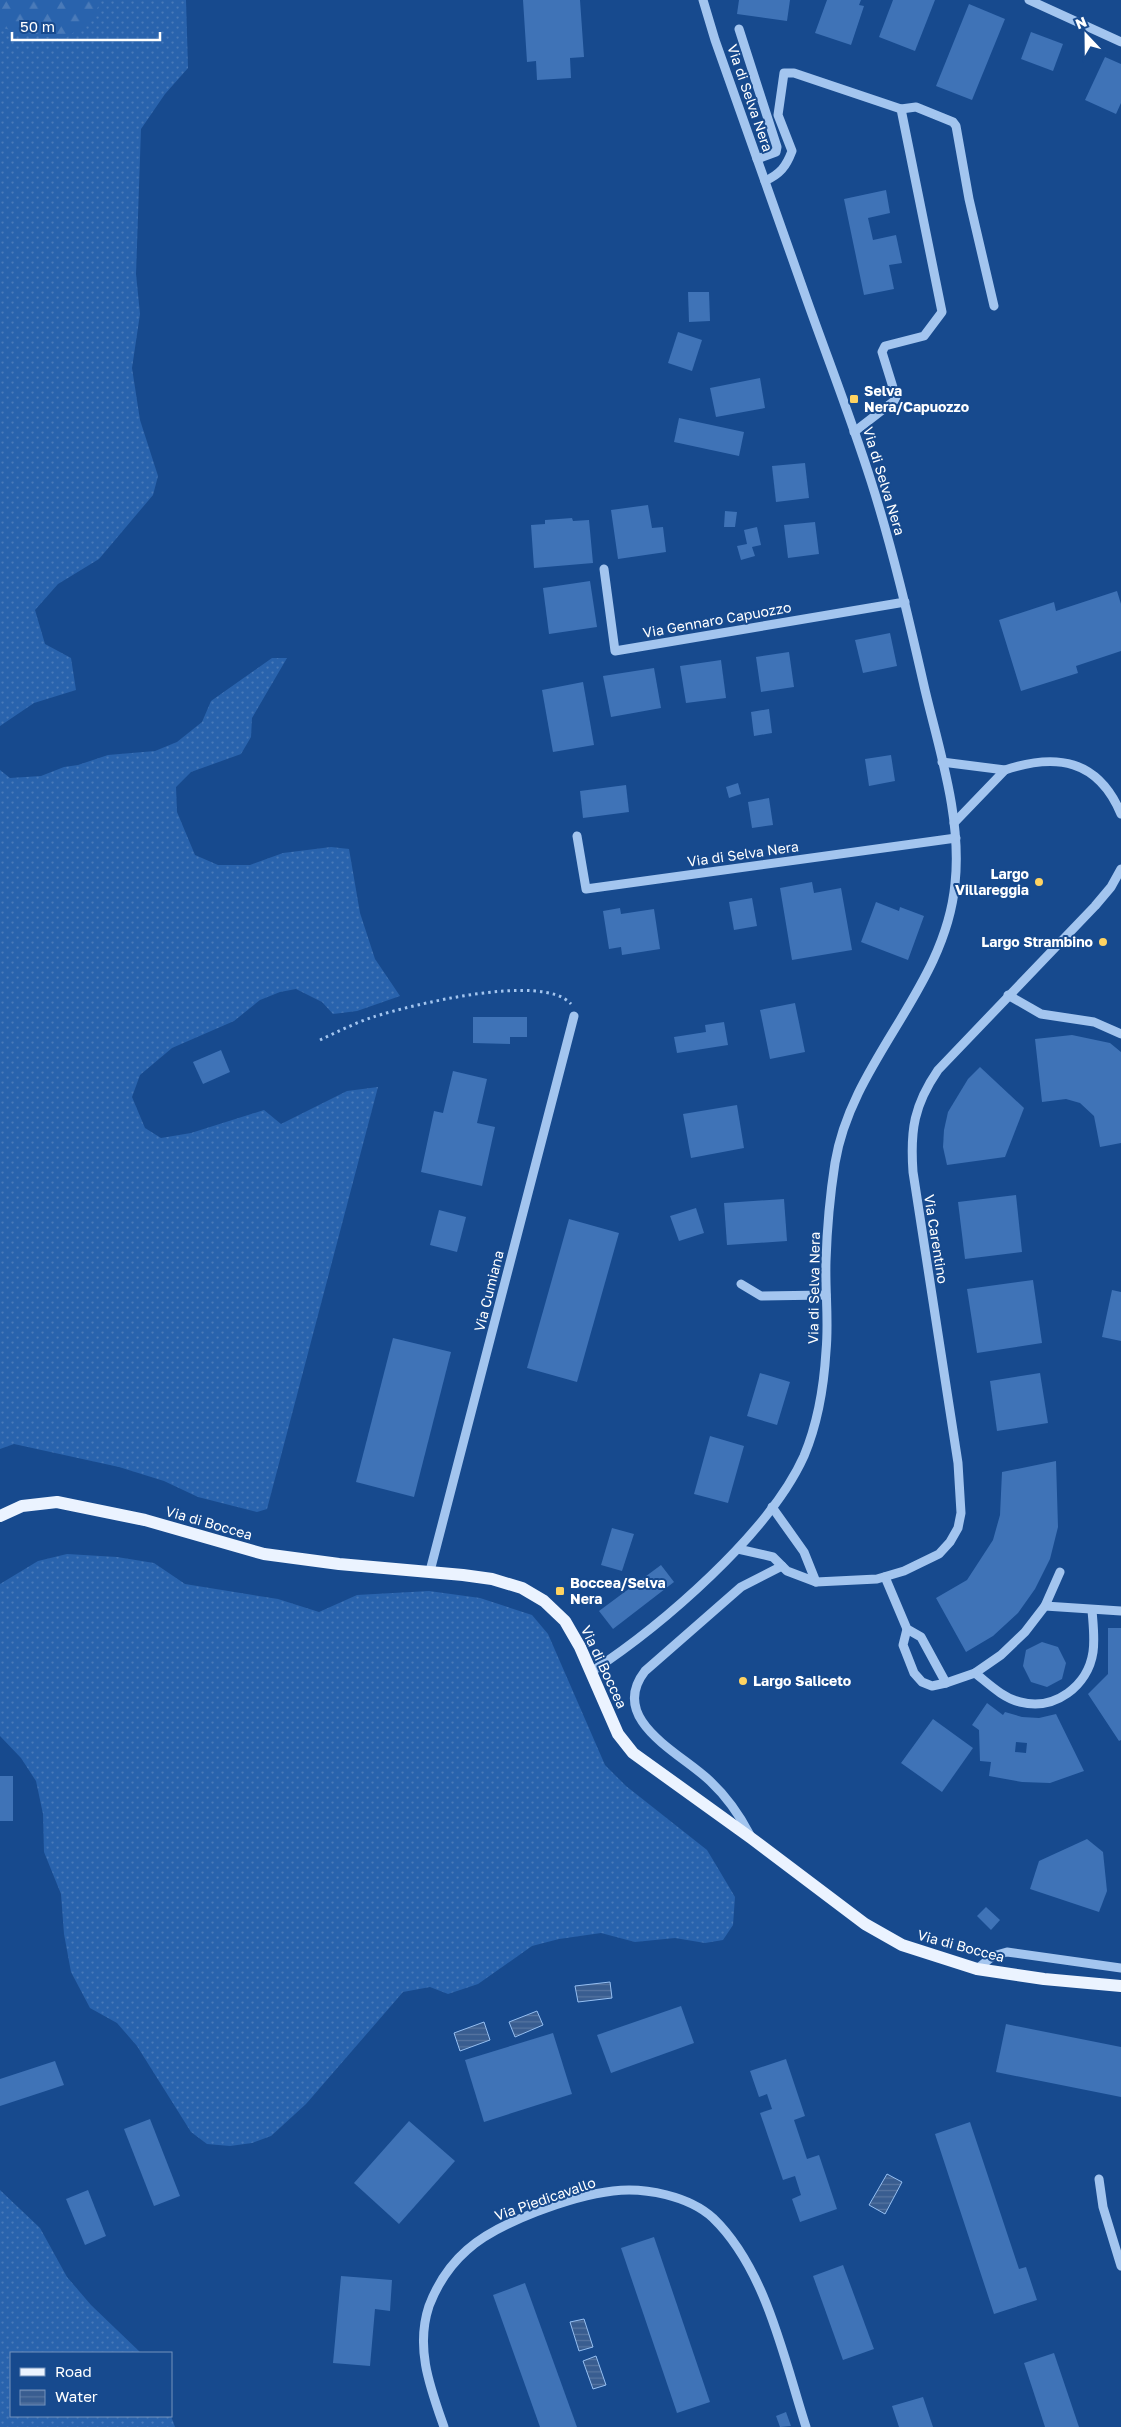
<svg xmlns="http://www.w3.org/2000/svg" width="1121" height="2427" viewBox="0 0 1121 2427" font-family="'Golos Text',sans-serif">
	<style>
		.grass { fill: url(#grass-dots) }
		.forest { fill: url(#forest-firs) }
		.water { fill: url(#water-rules); stroke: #95bff2 }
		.building { fill: #3f73b7; fill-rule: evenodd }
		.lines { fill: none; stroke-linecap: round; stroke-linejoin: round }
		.path { stroke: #a3c5ef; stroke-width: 3; stroke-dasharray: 2.5 4; stroke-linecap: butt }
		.minor { stroke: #a3c5ef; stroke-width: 9 }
		.major { stroke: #ebf3ff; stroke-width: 12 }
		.poi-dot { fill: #ffd361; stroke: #174a8e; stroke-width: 2 }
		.labels { text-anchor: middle; stroke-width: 4; stroke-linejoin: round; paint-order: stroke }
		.street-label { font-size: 14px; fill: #fff; stroke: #174a8e }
		.poi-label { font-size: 14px; font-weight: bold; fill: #fff; stroke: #174a8e; text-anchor: start }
	</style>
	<defs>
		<pattern id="grass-dots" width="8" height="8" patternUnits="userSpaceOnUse" patternTransform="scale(1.25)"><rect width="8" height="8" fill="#2963ad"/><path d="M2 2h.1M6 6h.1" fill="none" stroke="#497ab9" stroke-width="1.8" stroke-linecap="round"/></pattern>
		<pattern id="forest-firs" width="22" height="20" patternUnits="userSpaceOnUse" patternTransform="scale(1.25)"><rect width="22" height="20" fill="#2963ad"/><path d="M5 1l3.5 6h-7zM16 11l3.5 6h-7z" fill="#497ab9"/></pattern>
		<pattern id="water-rules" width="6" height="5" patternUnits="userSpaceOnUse" patternTransform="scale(1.25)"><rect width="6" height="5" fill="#395d90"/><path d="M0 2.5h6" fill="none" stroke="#5775a1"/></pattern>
	</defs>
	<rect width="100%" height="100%" fill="#174a8e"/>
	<g class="grass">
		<polygon points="0,0 186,0 188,68 165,94 141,129 136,274 140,314 132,368 140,420 158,476 153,495 99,559 58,584 35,610 45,644 71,658 76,690 34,703 0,726"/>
		<polygon points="272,658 287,658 252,718 251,737 241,754 191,772 176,787 177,812 195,855 218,865 250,865 283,853 331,847 349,849 360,913 375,959 400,996 357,1011 333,1014 322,1002 296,989 280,992 260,1000 234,1021 172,1048 140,1075 132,1097 145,1128 161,1138 191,1133 264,1110 281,1124 347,1091 378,1087 267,1509 257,1512 198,1497 164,1481 119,1467 14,1444 0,1449 0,770 10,778 41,776 64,767 78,765 108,755 155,751 177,742 202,722 211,701"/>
		<polygon points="67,1554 117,1557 154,1563 185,1584 278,1599 319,1612 357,1595 429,1591 480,1598 532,1615 548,1634 605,1765 626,1786 707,1850 719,1870 735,1897 733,1925 723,1940 705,1943 675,1938 635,1942 601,1933 559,1939 532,1946 478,1984 448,1994 430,1987 403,1992 306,2104 271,2136 252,2143 230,2146 207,2144 191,2132 137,2046 117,2023 90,2008 71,1972 64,1934 61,1894 44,1852 43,1814 36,1781 21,1758 0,1736 0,1584 38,1561"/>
		<polygon points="0,2190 40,2228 67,2277 91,2305 141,2353 11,2353 11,2416 171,2416 175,2427 0,2427"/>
	</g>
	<polygon class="forest" points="0,0 101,0 92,20 64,39 24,34 0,27"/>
	<g class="water">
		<polygon points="610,1982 612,1998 578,2002 575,1986"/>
		<polygon points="537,2011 543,2025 515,2037 509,2022"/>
		<polygon points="484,2022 490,2040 460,2051 454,2033"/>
		<polygon points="887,2174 902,2182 885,2214 869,2205"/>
		<polygon points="584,2319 593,2347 579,2351 570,2322"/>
		<polygon points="596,2356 606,2385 593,2389 583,2361"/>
	</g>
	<g class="building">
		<polygon points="523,0 580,0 584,57 570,58 571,78 537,80 536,61 527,62"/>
		<polygon points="739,0 790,0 787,21 737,14"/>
		<polygon points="827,0 861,0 859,5 864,6 851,45 815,33"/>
		<polygon points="893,0 935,0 915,51 879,37"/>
		<polygon points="969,4 1005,19 972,100 936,86"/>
		<polygon points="1031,32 1063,44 1053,71 1021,59"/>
		<polygon points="1105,57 1121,64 1121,103 1116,114 1085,100"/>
		<polygon points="886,190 890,213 868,218 873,240 896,235 902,263 889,265 894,289 864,295 844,199"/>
		<polygon points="688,292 709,292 710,321 689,322"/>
		<polygon points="678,332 702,340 692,371 668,363"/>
		<polygon points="760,378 765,408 716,417 710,388"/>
		<polygon points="679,418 744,432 739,456 674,442"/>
		<polygon points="805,463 809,498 776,502 772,466"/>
		<polygon points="648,505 652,528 663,527 666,552 618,559 611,510"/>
		<polygon points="725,511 737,512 735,527 724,527"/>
		<polygon points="572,518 573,521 589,520 593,563 534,568 531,525 545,524 545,520"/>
		<polygon points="815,522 819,554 788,558 784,525"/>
		<polygon points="757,527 761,545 752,547 755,556 741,560 737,546 747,544 744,530"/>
		<polygon points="590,581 597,627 549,634 543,588"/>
		<polygon points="1117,591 1121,604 1121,651 1076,666 1078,673 1021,691 999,620 1054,602 1056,611"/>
		<polygon points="890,633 897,666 863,673 855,640"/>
		<polygon points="789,652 794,687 761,692 756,657"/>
		<polygon points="721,660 726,698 686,703 680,666"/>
		<polygon points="654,668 661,708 611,717 603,676"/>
		<polygon points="583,682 594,745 553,752 542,690"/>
		<polygon points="769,709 772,733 754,736 751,712"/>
		<polygon points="891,755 895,781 869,786 865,759"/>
		<polygon points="738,783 741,794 729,798 726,787"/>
		<polygon points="626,785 629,812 583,818 580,791"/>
		<polygon points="769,798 773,825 752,828 748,802"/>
		<polygon points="812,882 814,893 841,888 852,950 792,960 780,888"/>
		<polygon points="752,898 757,926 734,930 729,902"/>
		<polygon points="876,902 899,911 900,907 924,916 908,960 861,942"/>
		<polygon points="620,908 621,914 654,909 660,949 622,955 621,947 609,949 603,911"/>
		<polygon points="795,1003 805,1052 770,1059 760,1010"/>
		<polygon points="473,1017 527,1017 527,1037 510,1037 510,1044 473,1043"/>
		<polygon points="724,1022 728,1045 677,1053 674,1037 706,1032 705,1025"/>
		<polygon points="1072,1035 1110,1043 1121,1052 1121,1143 1100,1147 1094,1116 1080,1103 1066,1099 1042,1102 1035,1039"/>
		<polygon points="221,1050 230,1072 203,1084 193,1062"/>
		<polygon points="980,1067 1024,1108 1005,1157 947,1165 943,1147 944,1130 948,1112 968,1079"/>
		<polygon points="453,1071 487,1079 477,1123 495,1127 482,1186 421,1172 434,1111 443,1113"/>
		<polygon points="737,1105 744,1148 691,1158 683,1114"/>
		<polygon points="1016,1195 1022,1252 965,1259 958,1202"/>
		<polygon points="784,1199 787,1241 727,1245 724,1203"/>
		<polygon points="696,1208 704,1233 679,1241 670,1216"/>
		<polygon points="439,1210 466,1217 457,1252 430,1245"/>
		<polygon points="569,1219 619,1233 577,1382 527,1368"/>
		<polygon points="1033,1280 1042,1343 977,1353 967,1289"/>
		<polygon points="1112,1290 1121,1292 1121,1341 1102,1337"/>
		<polygon points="393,1338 451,1352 414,1497 356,1482"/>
		<polygon points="760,1373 790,1382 777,1425 747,1416"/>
		<polygon points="1040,1373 1048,1423 997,1431 990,1381"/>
		<polygon points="710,1436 744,1446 728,1503 694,1494"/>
		<polygon points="1056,1461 1058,1527 1050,1559 1035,1589 1018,1613 993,1636 966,1652 936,1598 967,1580 993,1540 1000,1515 1002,1472"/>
		<polygon points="612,1528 634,1534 622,1571 601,1565"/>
		<polygon points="661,1565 674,1582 613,1629 599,1611"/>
		<polygon points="1108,1628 1121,1628 1121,1740 1119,1741 1088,1694 1108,1674"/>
		<polygon points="1042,1642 1058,1647 1066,1663 1062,1679 1047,1687 1031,1682 1023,1666 1026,1650"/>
		<path d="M987 1703 1003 1715 1005 1712 1022 1717 1039 1718 1056 1714 1084 1771 1050 1783 1022 1782 989 1776 991 1762 980 1761 979 1730 972 1725ZM1016 1742 1027 1743 1026 1753 1015 1752Z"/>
		<polygon points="933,1719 973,1748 942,1792 901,1763"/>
		<rect x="0" y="1776" width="13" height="45"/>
		<polygon points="1087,1839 1103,1852 1107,1891 1099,1912 1030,1889 1039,1861"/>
		<polygon points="986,1907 1000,1920 991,1930 977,1916"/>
		<polygon points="681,2006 694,2043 611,2073 597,2035"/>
		<polygon points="1006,2024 1121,2047 1121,2097 996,2072"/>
		<polygon points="553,2033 572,2094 484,2122 465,2060"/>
		<polygon points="786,2059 805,2116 794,2120 807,2159 819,2155 837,2209 800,2222 792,2199 801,2195 795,2176 783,2180 760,2113 772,2109 767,2094 759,2097 750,2071"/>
		<polygon points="55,2061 64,2085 0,2106 0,2079"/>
		<polygon points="150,2119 180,2196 154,2206 124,2129"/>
		<polygon points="409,2121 455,2161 399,2224 354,2183"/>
		<polygon points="970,2122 1019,2269 1026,2267 1037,2300 994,2314 935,2134"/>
		<polygon points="88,2190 106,2236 85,2245 66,2199"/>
		<polygon points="654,2237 710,2402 677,2413 621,2248"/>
		<polygon points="843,2265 874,2349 843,2360 813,2276"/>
		<polygon points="341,2276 392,2280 390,2311 375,2309 370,2366 333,2363"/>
		<polygon points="525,2283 577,2427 540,2427 493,2295"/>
		<polygon points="1054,2353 1079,2427 1045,2427 1024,2363"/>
		<polygon points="923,2397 933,2427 899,2427 892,2406"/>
		<polygon points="786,2412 791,2426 780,2427 776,2416"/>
	</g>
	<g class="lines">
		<path class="path" d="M320 1040C337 1032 355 1023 373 1017 411 1005 543 972 571 1004"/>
		<g class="minor">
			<polyline points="1029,0 1121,42"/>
			<polyline points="739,29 777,147 776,152 757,159"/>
			<polyline points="901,109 916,107 953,122 956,126 969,199 994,306"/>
			<path d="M765 181C780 174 786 167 792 151L778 115 784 73H794L901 109 942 312 924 336 885 346 882 352 896 397 894 401 854 432"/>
			<polyline points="604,569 615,651 905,602"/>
			<polyline points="942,762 1005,770 954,823"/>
			<path d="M1005 770C1056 753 1098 759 1121 814"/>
			<polyline points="577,836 586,889 956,838"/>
			<polyline points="1008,995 1041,1014 1094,1022 1121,1034"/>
			<polyline points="741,1284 761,1296 826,1295"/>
			<polyline points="772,1507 804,1552 816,1582"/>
			<path d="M738 1549 773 1557 787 1571 816 1582 877 1579 904 1571 939 1554 950 1542 958 1528 961 1513 958 1463 913 1172C910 1130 914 1105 938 1070L1095 906 1111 887 1121 869"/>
			<polyline points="430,1571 574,1016"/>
			<polyline points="885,1577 907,1629 921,1637 946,1683 975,1673 1001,1655 1025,1632 1045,1606 1060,1572"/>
			<polyline points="1045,1606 1121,1611"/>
			<polyline points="907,1629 903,1645 914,1673 922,1682 932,1686 946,1683"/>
			<path d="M591 1672C661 1626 769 1534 804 1456 817 1425 824 1385 826 1351 829 1321 825 1291 826 1261 827 1229 830 1195 835 1163 852 1060 945 989 955 884 962 819 940 753 925 690 909 620 893 550 871 481 852 421 829 362 808 303 777 215 746 128 715 40L703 0"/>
			<path d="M975 1673C989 1684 1003 1698 1020 1702 1055 1711 1088 1686 1093 1652 1095 1638 1093 1624 1092 1610"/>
			<path d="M750 1835C739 1814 727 1797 710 1781 681 1753 607 1720 645 1671L741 1587 782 1566"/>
			<polyline points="977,1969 993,1956 1007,1952 1121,1968"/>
			<polyline points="1099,2179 1103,2207 1121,2266"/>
			<path d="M444 2427C430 2387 415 2348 429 2306 437 2285 451 2264 467 2250 498 2222 572 2196 613 2191 645 2187 689 2196 713 2218 766 2269 784 2359 806 2427"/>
		</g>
		<polyline class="major" points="0,1516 22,1506 57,1502 145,1520 264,1554 339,1564 463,1575 492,1579 522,1588 544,1601 565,1621 580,1647 618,1734 633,1753 751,1838 865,1924 902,1945 977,1969 1044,1979 1121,1986"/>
	</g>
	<g class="poi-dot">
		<rect x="849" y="394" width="10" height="10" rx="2.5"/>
		<circle cx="1039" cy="882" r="5"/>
		<circle cx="1103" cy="942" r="5"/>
		<rect x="555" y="1586" width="10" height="10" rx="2.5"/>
		<circle cx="743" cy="1681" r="5"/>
	</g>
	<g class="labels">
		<g class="street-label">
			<text transform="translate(750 98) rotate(71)" y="5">Via di Selva Nera</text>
			<text transform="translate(884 481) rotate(73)" y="5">Via di Selva Nera</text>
			<text transform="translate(717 620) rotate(-10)" y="5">Via Gennaro Capuozzo</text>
			<text transform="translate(743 854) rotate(-8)" y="5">Via di Selva Nera</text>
			<text transform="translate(936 1239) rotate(81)" y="5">Via Carentino</text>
			<text transform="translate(814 1288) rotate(-89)" y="5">Via di Selva Nera</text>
			<text transform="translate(489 1291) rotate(-76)" y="5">Via Cumiana</text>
			<text transform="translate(209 1523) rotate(16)" y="5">Via di Boccea</text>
			<text transform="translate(604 1667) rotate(65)" y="5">Via di Boccea</text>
			<text transform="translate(961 1946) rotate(15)" y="5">Via di Boccea</text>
			<text transform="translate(545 2199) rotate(-19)" y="5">Via Piedicavallo</text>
		</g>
		<g class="poi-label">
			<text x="864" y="396">Selva<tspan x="864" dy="16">Nera/Capuozzo</tspan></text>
			<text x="1029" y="879" text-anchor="end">Largo<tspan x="1029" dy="16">Villareggia</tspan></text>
			<text x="1093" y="947" text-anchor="end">Largo Strambino</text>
			<text x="570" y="1588">Boccea/Selva<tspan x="570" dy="16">Nera</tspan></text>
			<text x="753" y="1686">Largo Saliceto</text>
		</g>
	</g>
	<rect x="10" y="2352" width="162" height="65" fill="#174a8e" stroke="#7492bb"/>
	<rect x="20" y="2368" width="25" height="8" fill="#ebf3ff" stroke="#7492bb"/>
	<text x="55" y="2377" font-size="15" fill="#ffffff">Road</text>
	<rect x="20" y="2390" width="25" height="15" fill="url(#water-rules)" stroke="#7492bb"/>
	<text x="55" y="2402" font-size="15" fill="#ffffff">Water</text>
	<g transform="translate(1086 35) rotate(338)" stroke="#174a8e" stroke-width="4" paint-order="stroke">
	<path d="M0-4L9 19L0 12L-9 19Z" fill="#ffffff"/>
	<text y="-8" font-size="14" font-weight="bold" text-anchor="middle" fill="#ffffff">N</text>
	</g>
	<path d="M12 32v8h148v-8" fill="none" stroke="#ffffff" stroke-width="2.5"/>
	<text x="20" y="32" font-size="15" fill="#ffffff" stroke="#174a8e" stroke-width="4" paint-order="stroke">50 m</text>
</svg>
